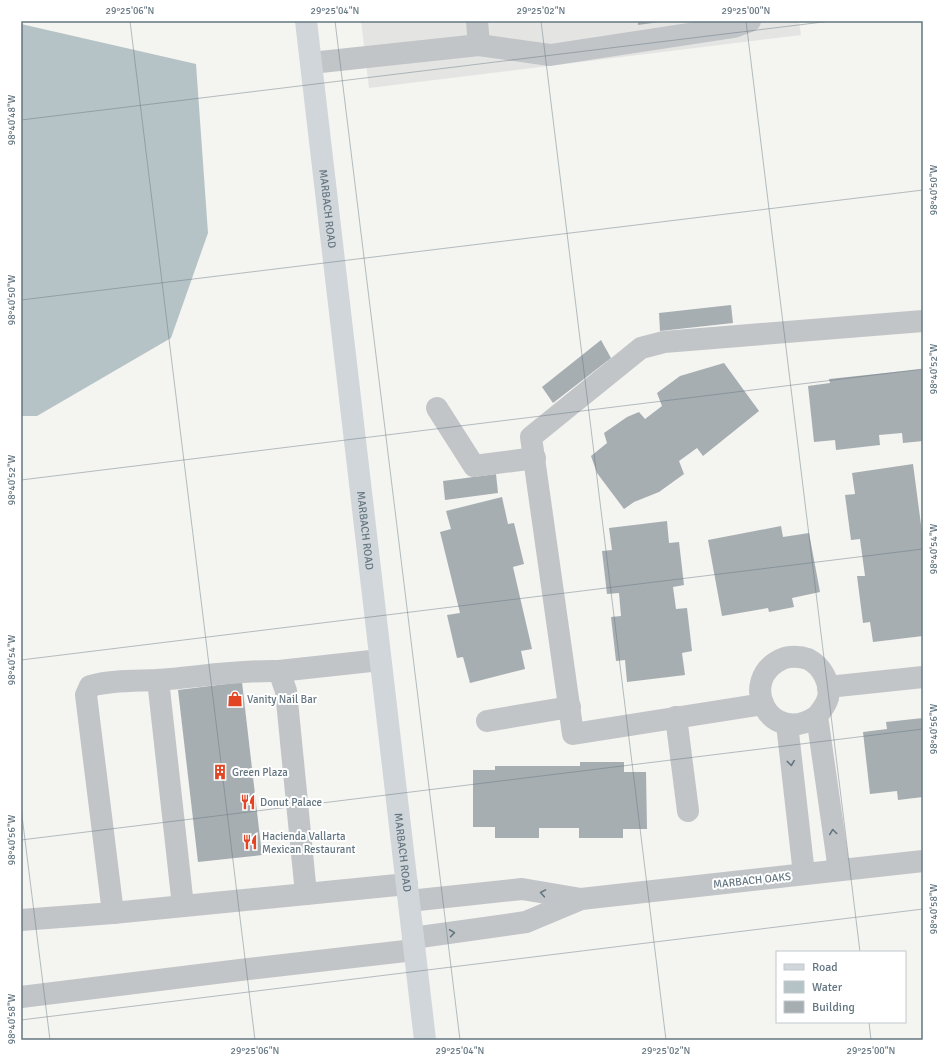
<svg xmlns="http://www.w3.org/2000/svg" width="944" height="1061" viewBox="0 0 944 1061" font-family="Signika,sans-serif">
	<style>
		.built { fill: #e4e5e3 }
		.water { fill: #b6c3c6 }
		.building { fill: #a6aeb2 }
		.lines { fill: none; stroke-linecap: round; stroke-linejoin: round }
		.minor { stroke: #c1c5c8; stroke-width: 22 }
		.major { stroke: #d1d6da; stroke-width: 22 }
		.oneway { stroke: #637580 }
		.ticks { fill: none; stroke: #637580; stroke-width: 1; stroke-opacity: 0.45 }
		.labels { text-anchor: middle; stroke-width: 4; stroke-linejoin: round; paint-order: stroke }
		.street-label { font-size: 11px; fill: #637580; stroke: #fff }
		.poi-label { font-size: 11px; fill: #637580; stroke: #fff; text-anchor: start }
		.neatline { fill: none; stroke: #637580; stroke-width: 1.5 }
		.ticks-label { font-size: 10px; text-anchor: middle; fill: #637580 }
	</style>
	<rect width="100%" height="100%" fill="#f4f4f0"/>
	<polygon class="built" points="361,21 799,21 801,35 369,88"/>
	<polygon class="water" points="21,24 196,64 208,233 171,338 37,416 21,416"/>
	<g class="building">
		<polygon points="638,21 660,21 660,22 638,25"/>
		<polygon points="731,305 733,323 660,331 659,313"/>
		<polygon points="601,340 611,358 553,403 542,387"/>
		<polygon points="724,363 759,411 703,456 697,448 679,461 684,474 659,492 634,502 624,509 597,473 591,456 607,443 604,433 627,417 639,412 645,419 662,406 657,393 680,376"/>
		<polygon points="923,369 923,441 903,443 902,433 879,435 880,445 836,450 835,440 814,442 808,386 830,383 829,379"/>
		<polygon points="913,464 923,540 923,636 873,642 870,622 863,623 857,576 865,576 860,539 851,540 845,495 855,494 852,473"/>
		<polygon points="496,474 498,493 445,500 443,481"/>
		<polygon points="502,497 508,524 514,523 524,564 513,567 532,649 521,651 525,669 470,683 463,657 457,658 447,615 460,613 440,532 451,529 446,511"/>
		<polygon points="667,521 669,543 679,542 684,585 673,587 676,609 687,608 692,651 682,653 685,675 627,682 625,660 616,661 611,617 621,616 619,593 607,594 602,551 612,550 609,528"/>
		<polygon points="781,526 783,537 809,533 820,592 792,598 794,607 769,612 768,608 722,616 708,540"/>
		<polygon points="242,682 262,855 198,862 178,690"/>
		<polygon points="923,718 923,797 898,800 897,791 870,794 863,732 887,729 886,722"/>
		<polygon points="580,762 624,762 624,772 646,772 647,829 623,829 623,838 579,838 579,828 539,828 539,838 495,838 495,827 473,827 473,770 495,770 495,766 580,766"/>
	</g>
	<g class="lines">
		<g class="minor">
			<polyline points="479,45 550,55 734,27 750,21"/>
			<polyline points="311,63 479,45 477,21"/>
			<polyline points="437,408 474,466 535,458"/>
			<polyline points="380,660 279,671 286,691 306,894 407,884"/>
			<path d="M279 671C238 670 198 677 157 680 135 681 111 680 90 686L86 695 113 913 306 894"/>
			<polyline points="158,680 183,906"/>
			<polyline points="828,687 923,677"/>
			<polyline points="763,704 573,734 531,437 641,348 664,342 923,321"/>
			<path d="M817 716C770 748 736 680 782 659 789 656 800 656 808 659 822 666 831 683 828 698 826 705 822 710 817 716L839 870"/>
			<polyline points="676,717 688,811"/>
			<polyline points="487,721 570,707"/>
			<polyline points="787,724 804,874"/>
			<polyline points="409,901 522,889 581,899"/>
			<polyline points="21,920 113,913"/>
			<polyline points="413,938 526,922 581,899 923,861"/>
			<polyline points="21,997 240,970 414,950"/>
		</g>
		<path class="major" id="s1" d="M306 21 425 1040"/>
	</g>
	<defs><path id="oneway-chevron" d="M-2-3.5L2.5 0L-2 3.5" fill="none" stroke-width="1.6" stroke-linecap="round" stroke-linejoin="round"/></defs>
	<g class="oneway">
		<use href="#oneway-chevron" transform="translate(791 763) rotate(83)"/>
		<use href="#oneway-chevron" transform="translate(833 832) rotate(-98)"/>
		<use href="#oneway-chevron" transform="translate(543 893) rotate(-170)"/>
		<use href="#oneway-chevron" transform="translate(452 933) rotate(-8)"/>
	</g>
	<path class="ticks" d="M130 21 255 1040M335 21 460 1040M541 21 666 1040M746 21 860 952M21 120 831 21M21 300 923 190M21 480 923 369M21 660 923 549M21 808 50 1040M21 840 923 729M21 1020 923 909M869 1022 871 1040"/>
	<defs>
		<symbol id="shop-bare" viewBox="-9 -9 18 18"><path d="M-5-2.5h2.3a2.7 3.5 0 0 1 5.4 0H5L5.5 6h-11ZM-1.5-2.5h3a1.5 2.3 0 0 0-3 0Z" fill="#e14523" stroke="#fff" stroke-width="2.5" paint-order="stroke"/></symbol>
		<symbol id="building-bare" viewBox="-9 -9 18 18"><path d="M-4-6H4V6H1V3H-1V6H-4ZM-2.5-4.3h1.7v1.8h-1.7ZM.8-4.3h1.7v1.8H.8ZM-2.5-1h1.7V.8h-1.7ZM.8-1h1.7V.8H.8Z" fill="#e14523" stroke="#fff" stroke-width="2.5" paint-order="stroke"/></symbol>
		<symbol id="restaurant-bare" viewBox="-9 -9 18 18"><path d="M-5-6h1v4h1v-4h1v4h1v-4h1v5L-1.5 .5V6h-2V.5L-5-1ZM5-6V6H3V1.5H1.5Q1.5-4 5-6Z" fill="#e14523" stroke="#fff" stroke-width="2.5" paint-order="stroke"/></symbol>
	</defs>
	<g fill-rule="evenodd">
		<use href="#shop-bare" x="224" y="688" width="22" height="22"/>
		<use href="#building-bare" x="209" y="761" width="22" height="22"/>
		<use href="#restaurant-bare" x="237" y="791" width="22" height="22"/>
		<use href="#restaurant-bare" x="239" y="831" width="22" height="22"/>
	</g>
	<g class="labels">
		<g class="street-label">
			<text dy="4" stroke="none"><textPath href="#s1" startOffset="189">MARBACH ROAD</textPath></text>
			<text dy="4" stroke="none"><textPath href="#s1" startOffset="513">MARBACH ROAD</textPath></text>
			<text dy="4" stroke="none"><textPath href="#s1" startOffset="837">MARBACH ROAD</textPath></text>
			<text transform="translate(752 880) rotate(-6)" y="4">MARBACH OAKS</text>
		</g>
		<g class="poi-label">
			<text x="247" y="703">Vanity Nail Bar</text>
			<text x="232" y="776">Green Plaza</text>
			<text x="260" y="806">Donut Palace</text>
			<text x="262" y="840">Hacienda Vallarta<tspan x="262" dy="13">Mexican Restaurant</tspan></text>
		</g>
	</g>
	<rect width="944" height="1061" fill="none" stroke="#ffffff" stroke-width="44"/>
	<rect x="776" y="951" width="130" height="72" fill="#ffffff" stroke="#c1c8cc"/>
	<rect x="784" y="964" width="20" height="6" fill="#d1d6da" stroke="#c1c8cc"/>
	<text x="812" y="971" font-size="12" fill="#637580">Road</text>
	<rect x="784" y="981" width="20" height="12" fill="#b6c3c6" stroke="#c1c8cc"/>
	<text x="812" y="991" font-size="12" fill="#637580">Water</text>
	<rect x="784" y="1001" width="20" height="12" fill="#a6aeb2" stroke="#c1c8cc"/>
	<text x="812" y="1011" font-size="12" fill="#637580">Building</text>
	<rect x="22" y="22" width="900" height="1017" class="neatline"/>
	<g class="ticks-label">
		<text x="130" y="14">29°25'06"N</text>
		<text x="335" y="14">29°25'04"N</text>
		<text x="541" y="14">29°25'02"N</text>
		<text x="746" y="14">29°25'00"N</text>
		<text transform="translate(11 120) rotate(-90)" y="4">98°40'48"W</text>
		<text transform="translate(933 190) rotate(-90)" y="4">98°40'50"W</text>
		<text transform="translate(11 300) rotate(-90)" y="4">98°40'50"W</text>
		<text transform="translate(933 369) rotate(-90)" y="4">98°40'52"W</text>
		<text transform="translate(11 480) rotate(-90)" y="4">98°40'52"W</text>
		<text transform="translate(933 549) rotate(-90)" y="4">98°40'54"W</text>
		<text transform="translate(11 660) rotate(-90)" y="4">98°40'54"W</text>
		<text transform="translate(933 729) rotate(-90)" y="4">98°40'56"W</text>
		<text transform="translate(11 840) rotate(-90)" y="4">98°40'56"W</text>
		<text transform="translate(933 909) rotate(-90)" y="4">98°40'58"W</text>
		<text transform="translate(11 1019) rotate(-90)" y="4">98°40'58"W</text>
		<text x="255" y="1054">29°25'06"N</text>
		<text x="460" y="1054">29°25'04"N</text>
		<text x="666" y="1054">29°25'02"N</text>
		<text x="871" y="1054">29°25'00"N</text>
	</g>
</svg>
